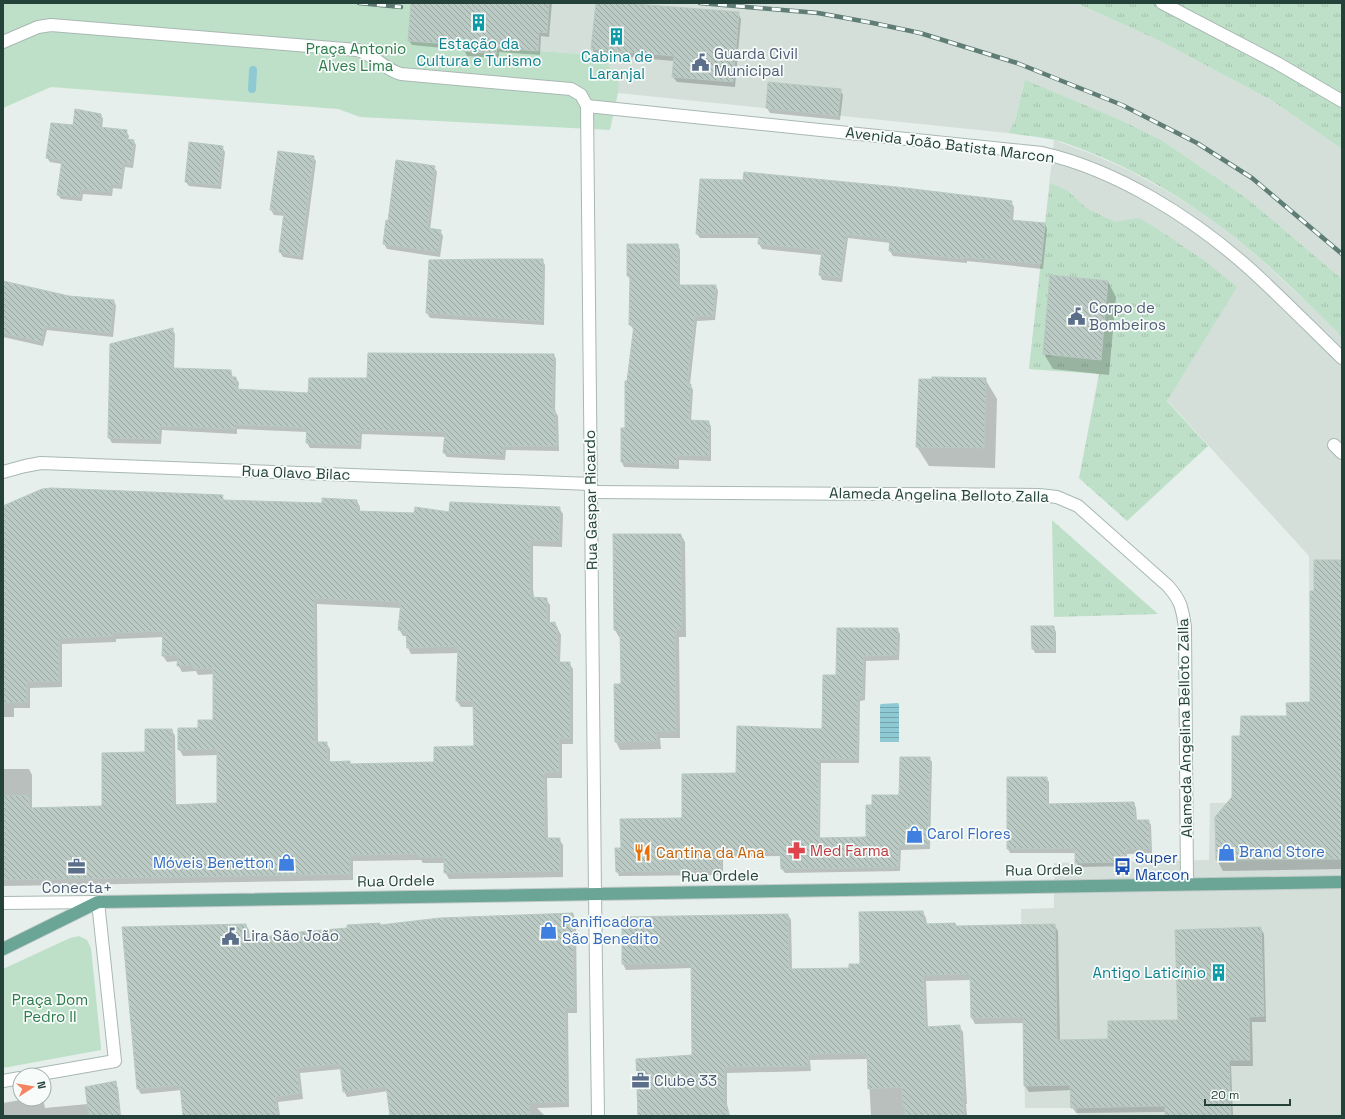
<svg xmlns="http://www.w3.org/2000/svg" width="1345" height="1119" viewBox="0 0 1345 1119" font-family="'Space Grotesk',sans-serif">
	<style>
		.built { fill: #d4dfda }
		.grass { fill: url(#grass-tufts) }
		.green { fill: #bfe0c8 }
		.water { fill: url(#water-rules) }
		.shadow { fill: #0003; fill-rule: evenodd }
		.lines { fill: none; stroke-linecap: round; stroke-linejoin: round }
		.stream { stroke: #8ec9d4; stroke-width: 8 }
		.building { fill: url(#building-back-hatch); stroke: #b8c9c2; fill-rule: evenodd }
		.minor-casing { stroke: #a8b8b2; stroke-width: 14 }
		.major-casing { stroke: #c2cac8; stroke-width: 14 }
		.minor { stroke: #fff; stroke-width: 12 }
		.major { stroke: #6aa596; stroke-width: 12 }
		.rail-casing { stroke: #5f7d75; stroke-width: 4.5 }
		.rail { stroke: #f7fbf9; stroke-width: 3; stroke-dasharray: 9; stroke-linecap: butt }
		.labels { text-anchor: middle; stroke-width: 3.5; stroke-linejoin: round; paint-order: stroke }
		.culture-label { font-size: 15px; fill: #0d838f; stroke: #f7fbf9 }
		.park-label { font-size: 15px; fill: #2d7a4b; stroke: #f7fbf9 }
		.service-label { font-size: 15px; fill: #4e5e75; stroke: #f7fbf9; text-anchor: start }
		.street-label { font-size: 15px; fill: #24423a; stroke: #f7fbf9 }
		.shop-label { font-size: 15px; fill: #366cbe; stroke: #f7fbf9; text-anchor: start }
		.health-label { font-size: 15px; fill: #be3a42; stroke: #f7fbf9; text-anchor: start }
		.food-label { font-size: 15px; fill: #c56008; stroke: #f7fbf9; text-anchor: start }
		.transit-label { font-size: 15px; fill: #164399; stroke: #f7fbf9; text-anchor: start }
	</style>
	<defs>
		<pattern id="grass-tufts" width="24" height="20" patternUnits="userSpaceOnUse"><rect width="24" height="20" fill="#bfe0c8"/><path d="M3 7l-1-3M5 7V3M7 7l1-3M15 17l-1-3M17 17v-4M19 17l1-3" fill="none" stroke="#a4c1ad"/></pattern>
		<pattern id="water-rules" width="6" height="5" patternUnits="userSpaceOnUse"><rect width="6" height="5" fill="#8ec9d4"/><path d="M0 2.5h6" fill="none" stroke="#74a5ad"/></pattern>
		<pattern id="building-back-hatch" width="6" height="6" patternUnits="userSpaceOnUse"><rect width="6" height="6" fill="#bbcac4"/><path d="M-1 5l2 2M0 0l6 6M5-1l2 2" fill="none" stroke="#98a6a0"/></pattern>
	</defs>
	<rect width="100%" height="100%" fill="#e6efeb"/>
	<g class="built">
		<polygon points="398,3 1076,3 1160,41 1271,100 1342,149 1342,279 1249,200 1163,141 1123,121 1025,81 1015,121 1008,133 618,93 619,83 606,60 596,55 497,48 496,54 463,51 463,45 408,41 409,4"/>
		<polygon points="1054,140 1092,154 1128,170 1163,189 1197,209 1229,233 1259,258 1314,309 1342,337 1342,1116 1077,1116 1077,1108 1025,1108 1021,909 1054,908 1054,863 1209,860 1210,803 1311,802 1309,556 1145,376 1029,369"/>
	</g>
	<g class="grass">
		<polygon points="1076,3 1342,3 1342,149 1271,100 1160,41"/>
		<path d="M1025 80 1123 121 1163 141 1249 200 1342 279V337C1301 296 1260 255 1213 221 1168 188 1116 160 1062 142 1045 137 1026 136 1008 133L1015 121Z"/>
		<polygon points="1050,183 1068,191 1086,208 1115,222 1139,218 1156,228 1205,261 1237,287 1167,401 1208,446 1127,521 1079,478 1099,374 1029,369"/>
		<polygon points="1052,520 1158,614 1054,617"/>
	</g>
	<g class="green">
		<polygon points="3,3 411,4 409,41 463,45 463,51 496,54 497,48 596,55 606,60 619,83 618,93 610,130 360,117 338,109 51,87 3,108"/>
		<polygon points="79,936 87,940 91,948 101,1047 101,1050 3,1068 3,969 70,938"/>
	</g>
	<polygon class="water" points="898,703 899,705 899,742 880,742 880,705 881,704"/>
	<g class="shadow">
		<polygon points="412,3 552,3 549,37 541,36 540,55 499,52 499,58 467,56 464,50 412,45 409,41"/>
		<polygon points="597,3 738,13 741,19 735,87 677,82 673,77 674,61 595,54 592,49"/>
		<polygon points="840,90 843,95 840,120 770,113 767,108"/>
		<polygon points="101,115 103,119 102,129 126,131 129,136 128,140 133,140 136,145 133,168 125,167 122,189 113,188 112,196 83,194 82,201 61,199 58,195 62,164 50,162 47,158 73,126"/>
		<polygon points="222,147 225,152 221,189 189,186 186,182"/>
		<polygon points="313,157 316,161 303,260 283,257 280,252 285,216 274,215 271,210"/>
		<polygon points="434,167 437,172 430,230 440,231 443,236 440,257 387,249 384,244 389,222"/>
		<polygon points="1011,202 1014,207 1013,221 1045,224 1047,229 1043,269 967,261 967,263 893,256 890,251 891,243 848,238 842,282 822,280 820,275 822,255 762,249 759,244 760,238 700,238 697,234"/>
		<polygon points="628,245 678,245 680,250 680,286 716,286 718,291 715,320 697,321 690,384 693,390 691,421 708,422 711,426 711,461 679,460 679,469 624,467 622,462 626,429 628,382 634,330 630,325 631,281 628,276"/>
		<polygon points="542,260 545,265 544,325 430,318 427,313"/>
		<polygon points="1108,282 1116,297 1109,375 1053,369 1044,354"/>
		<polygon points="69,297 114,301 116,306 113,337 47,330 43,346 3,337 3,306"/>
		<polygon points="172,329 175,334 174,369 231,371 233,378 236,378 239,383 238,390 309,394 368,379 554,355 556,359 555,411 558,416 559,451 506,450 505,460 447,457 444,453 445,437 362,434 361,449 310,448 307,443 308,432 237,429 237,434 162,430 161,444 112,443 109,438"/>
		<polygon points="985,379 997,399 995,468 929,466 917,447"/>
		<path d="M222 496 225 501 323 504 357 501 360 507V512L415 514 559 508 563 514 562 547 533 546V589L534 598 546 599 550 605V623H555L561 635 560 663H569L573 669V744H562V778H547L548 839H559L563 845V877L449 879 445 872V863H423L421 860 353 861V880L3 886V769H29L32 775V809L103 807 146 753 172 730 175 736 176 806 218 804V755L183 756 179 749 199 729 214 721V674L198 675 196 671 182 672 178 665V661L167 662 163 656 164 637 116 639V642L62 644V687L30 688V708H14V717H3V507ZM317 604 401 608 399 629 403 636H407L408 648 411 654 459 653 457 701 461 707H475V747L435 762 351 765 349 762H330V749L326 743H318Z"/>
		<polygon points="681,535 685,542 686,637 679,637 680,738 660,738 661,749 620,750 616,742 615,685 622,685 621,637 619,637 615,630"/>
		<polygon points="1342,561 1342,869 1223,871 1217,860 1216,818 1233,798 1241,737 1288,717 1311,703 1315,592"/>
		<polygon points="1054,627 1056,632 1056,653 1035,653 1033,649"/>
		<polygon points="897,629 900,634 899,660 866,661 865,700 860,701 859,763 821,763 820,839 867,838 873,806 900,796 929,758 932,762 930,849 901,850 900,871 785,873 782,869 781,856 723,857 723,875 619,876 617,871 622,849 683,819 737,774 823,730 837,676"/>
		<polygon points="1046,778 1049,782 1049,805 1134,803 1136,808 1137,821 1148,821 1151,825 1152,853 1127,854 1128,866 1079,867 1076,862 1076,853 1010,853 1008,849"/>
		<polygon points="923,912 926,918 927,925 957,927 1054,925 1058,931 1060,1041 1109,1040 1179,1021 1260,928 1264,934 1266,1022 1252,1022 1253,1066 1231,1066 1233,1116 1166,1116 1166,1112 1076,1113 1072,1107 1072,1090 1029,1092 1025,1086 1024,1023 975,1024 972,1018 971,980 926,981 928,1028 959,1026 963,1032 967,1104 966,1104 967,1116 871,1116 868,1059 810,1060 811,1071 727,1073 727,1104 730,1116 638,1116 637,1060 693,1056 692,968 626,970 623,964 788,915 791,920 792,970 850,969 861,965"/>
		<polygon points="573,914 576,920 577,1013 568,1013 569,1107 537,1108 545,1116 391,1116 388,1091 347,1097 344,1091 342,1069 300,1073 303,1099 278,1102 280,1116 184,1116 182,1090 141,1094 138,1089 246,925 249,930 250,940 380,926"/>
		<polygon points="115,1083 118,1088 121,1116 3,1116 3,1103 27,1099 43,1099 45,1108 88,1104"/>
	</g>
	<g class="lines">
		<polyline class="stream" points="252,89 253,70"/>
	</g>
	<g class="building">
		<polygon points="411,3 549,3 547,33 539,32 538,51 497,48 496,54 463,51 463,45 408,41"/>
		<polygon points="596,3 621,3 739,12 733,82 672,77 674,56 591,49"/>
		<polygon points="768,82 841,89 838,116 766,108"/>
		<polygon points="75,109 101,114 99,127 127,130 126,139 134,140 131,164 123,163 120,185 111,184 109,192 81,189 80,197 57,195 62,160 46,158 51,123 73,125"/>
		<polygon points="189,142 223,146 219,185 185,182"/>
		<polygon points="278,151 314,156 300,256 279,252 284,212 270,210"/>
		<polygon points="396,160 435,166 427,228 441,230 438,252 383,244 386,220 388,221"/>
		<polygon points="744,172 897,187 1012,201 1010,220 1045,223 1041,264 965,257 964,259 889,251 890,239 846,234 840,277 819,275 822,250 758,244 759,233 696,234 700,179 743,180"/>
		<polygon points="627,244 678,244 678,285 716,285 713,316 695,316 687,384 691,384 689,420 709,421 709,456 677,455 677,465 621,462 621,428 625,428 625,381 627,381 634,325 629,325 630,276 627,276"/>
		<polygon points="491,259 543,259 542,321 426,313 429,260"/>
		<polygon points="1050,275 1108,281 1101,360 1043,354"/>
		<polygon points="3,281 69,296 114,300 110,333 45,326 41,342 3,333"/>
		<polygon points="173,328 172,368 231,370 231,377 236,377 236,389 308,393 309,378 367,378 368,353 554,354 552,410 555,410 557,446 504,446 503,455 443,453 445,432 360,430 359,445 306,443 307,428 235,424 235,429 160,426 159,439 108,438 110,344"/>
		<polygon points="932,377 986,378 984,448 916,447 919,379 932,379"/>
		<path d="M51 488 223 495 222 500 322 503V498L357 500V511L414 513 415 507 449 512 450 502 560 507 559 541 530 540V582L531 597 547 598V623L555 622 556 627H557V662H570V738H559V772H544L545 838H560V871L444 873V857H419V854L350 855V874L3 880V796L29 795V808L102 806V753L145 752V729H172L173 805 217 803V749L178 750V728H198V720H213V668L194 669V665L177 666 178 655 162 656 163 631 113 633V636L59 638V681L27 682V702L3 703V506L42 489ZM314 598 401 602 398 630H406L407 648 458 646 456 701H473L474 746 434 747V762L350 764V761L327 762V742H315Z"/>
		<polygon points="613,534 681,534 682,629 675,629 676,731 656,731 657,741 615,742 614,684 621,684 620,630 614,630"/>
		<polygon points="1314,560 1342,560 1342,859 1216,860 1215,817 1232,797 1232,736 1240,736 1241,716 1287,716 1286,703 1310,702 1310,591 1314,591"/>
		<polygon points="1031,626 1054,626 1054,649 1032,649"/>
		<polygon points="837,628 898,628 897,655 864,656 862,696 858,696 857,759 819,759 818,838 866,837 866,805 872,805 872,795 899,795 900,757 930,757 928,845 899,845 898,867 781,869 780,852 721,853 721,870 616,872 615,848 621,848 620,819 682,818 682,774 736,773 737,726 822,729 823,675 836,675"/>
		<polygon points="1007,777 1047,777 1047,804 1134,802 1135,820 1149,820 1150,849 1125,849 1125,862 1075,863 1075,848 1007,849"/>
		<polygon points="923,911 924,924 955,923 956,926 1055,924 1057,1040 1108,1039 1108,1021 1178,1020 1175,930 1261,927 1264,1016 1249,1017 1250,1060 1229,1060 1231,1116 1165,1116 1165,1106 1071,1108 1070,1085 1024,1086 1023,1017 971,1018 970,974 923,975 925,1027 960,1025 964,1099 963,1099 964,1116 905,1116 905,1106 903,1106 902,1087 868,1089 867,1053 808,1054 808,1066 725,1067 724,1097 729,1116 638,1116 636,1059 692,1055 691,963 622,964 622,917 788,914 789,969 849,968 849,964 860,964 859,912"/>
		<polygon points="573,913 574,1008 565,1008 567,1102 529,1103 530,1116 390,1116 386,1086 343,1092 340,1064 297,1068 300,1093 275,1097 278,1116 183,1116 180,1085 137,1089 122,927 246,924 248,939 300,932 347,928 347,925 380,923 380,925 440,918"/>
		<polygon points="116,1081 120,1116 89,1116 85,1087"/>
	</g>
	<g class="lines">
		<defs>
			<g id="minor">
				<polyline points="1162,3 1277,63 1342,101"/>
				<path d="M3 42 38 27 51 25 357 50C373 53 384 70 401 74L571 89 581 95 587 106 595 894 598 1116"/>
				<path d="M587 106 1042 153C1117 170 1193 218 1250 269 1282 298 1311 328 1342 358"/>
				<polyline points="1334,445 1342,453"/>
				<polyline points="3,472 25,466 41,463 591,484"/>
				<path d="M591 492 1039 495 1057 497 1078 506 1168 586C1181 601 1182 607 1185 627L1187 883"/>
				<polyline points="3,903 98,902 115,1061 35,1075"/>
				<polyline points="3,1081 20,1078"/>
			</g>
			<polyline id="major" points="3,949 98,902 1342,882"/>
		</defs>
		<use href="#minor" class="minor-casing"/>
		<use href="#major" class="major-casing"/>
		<use href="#minor" class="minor"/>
		<use href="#major" class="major"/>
		<defs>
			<g id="rail">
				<polyline points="359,3 401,7"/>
				<polyline points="700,3 818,13 873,23 920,33 1017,63 1122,105 1197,143 1252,178 1342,254"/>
			</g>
		</defs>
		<use href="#rail" class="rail-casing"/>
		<use href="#rail" class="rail"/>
	</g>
	<defs>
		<symbol id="building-bare" viewBox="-9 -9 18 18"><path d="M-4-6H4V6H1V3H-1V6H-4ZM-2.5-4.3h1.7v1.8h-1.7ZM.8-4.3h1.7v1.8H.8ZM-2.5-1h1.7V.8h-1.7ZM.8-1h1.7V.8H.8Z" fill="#0f9aa8" stroke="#f7fbf9" stroke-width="2.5" paint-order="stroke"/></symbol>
		<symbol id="civic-bare" viewBox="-9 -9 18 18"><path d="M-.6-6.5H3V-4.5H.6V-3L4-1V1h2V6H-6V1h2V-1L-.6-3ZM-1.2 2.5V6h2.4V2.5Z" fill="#5c6f8a" stroke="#f7fbf9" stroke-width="2.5" paint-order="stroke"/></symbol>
		<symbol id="shop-bare" viewBox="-9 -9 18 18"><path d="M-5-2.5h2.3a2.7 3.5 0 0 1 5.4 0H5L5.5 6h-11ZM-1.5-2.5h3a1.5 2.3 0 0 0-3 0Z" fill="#3f7fe0" stroke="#f7fbf9" stroke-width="2.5" paint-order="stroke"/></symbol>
		<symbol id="pharmacy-bare" viewBox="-9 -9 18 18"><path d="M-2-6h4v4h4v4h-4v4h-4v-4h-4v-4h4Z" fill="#e0444e" stroke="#f7fbf9" stroke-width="2.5" paint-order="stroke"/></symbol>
		<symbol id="restaurant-bare" viewBox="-9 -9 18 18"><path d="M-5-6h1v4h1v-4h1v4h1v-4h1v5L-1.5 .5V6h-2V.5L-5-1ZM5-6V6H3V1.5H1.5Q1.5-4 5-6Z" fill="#e8710a" stroke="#f7fbf9" stroke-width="2.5" paint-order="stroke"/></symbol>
		<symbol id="office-bare" viewBox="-9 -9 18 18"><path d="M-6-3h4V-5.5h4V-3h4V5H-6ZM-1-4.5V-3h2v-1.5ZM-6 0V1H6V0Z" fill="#5c6f8a" stroke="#f7fbf9" stroke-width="2.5" paint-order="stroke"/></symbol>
		<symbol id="bus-bare" viewBox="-9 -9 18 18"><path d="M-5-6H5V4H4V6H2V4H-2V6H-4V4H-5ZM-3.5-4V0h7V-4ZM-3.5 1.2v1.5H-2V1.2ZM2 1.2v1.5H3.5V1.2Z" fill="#1a4fb4" stroke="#f7fbf9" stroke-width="2.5" paint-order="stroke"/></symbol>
	</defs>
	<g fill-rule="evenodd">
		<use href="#building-bare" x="466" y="10" width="25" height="25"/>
		<use href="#building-bare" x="604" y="24" width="25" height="25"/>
		<use href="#civic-bare" x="688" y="50" width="25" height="25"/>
		<use href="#civic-bare" x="1064" y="304" width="25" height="25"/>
		<use href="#shop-bare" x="902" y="822" width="25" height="25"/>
		<use href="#pharmacy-bare" x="784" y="838" width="25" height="25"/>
		<use href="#shop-bare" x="1214" y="840" width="25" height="25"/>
		<use href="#restaurant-bare" x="630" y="840" width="25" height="25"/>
		<use href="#shop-bare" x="274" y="850" width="25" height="25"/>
		<use href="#office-bare" x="64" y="854" width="25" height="25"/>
		<use href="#bus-bare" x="1110" y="854" width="25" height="25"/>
		<use href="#shop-bare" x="536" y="918" width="25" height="25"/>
		<use href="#civic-bare" x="218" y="924" width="25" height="25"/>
		<use href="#building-bare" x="1206" y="960" width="25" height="25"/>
		<use href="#office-bare" x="628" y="1068" width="25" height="25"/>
	</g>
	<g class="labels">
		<g class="culture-label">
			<text x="479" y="49">Estação da<tspan x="479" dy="17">Cultura e Turismo</tspan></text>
			<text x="617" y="62">Cabina de<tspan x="617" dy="17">Laranjal</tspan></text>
			<text x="1206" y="978" text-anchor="end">Antigo Laticínio</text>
		</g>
		<g class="park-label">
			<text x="356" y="54">Praça Antonio<tspan x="356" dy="17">Alves Lima</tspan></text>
			<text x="50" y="1005">Praça Dom<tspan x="50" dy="17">Pedro II</tspan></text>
		</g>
		<g class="service-label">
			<text x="714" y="59">Guarda Civil<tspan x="714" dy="17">Municipal</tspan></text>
			<text x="1089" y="313">Corpo de<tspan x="1089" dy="17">Bombeiros</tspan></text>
			<text x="77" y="893" text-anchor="middle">Conecta+</text>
			<text x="243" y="941">Lira São João</text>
			<text x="654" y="1086">Clube 33</text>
		</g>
		<g class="street-label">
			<text transform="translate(950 145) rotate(7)" y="5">Avenida João Batista Marcon</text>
			<text transform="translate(296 473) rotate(2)" y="5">Rua Olavo Bilac</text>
			<text transform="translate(939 495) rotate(1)" y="5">Alameda Angelina Belloto Zalla</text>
			<text transform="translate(591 500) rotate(-91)" y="5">Rua Gaspar Ricardo</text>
			<text transform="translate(1185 728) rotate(-91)" y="5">Alameda Angelina Belloto Zalla</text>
			<text transform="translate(1044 870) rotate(-1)" y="5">Rua Ordele</text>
			<text transform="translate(720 876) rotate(-1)" y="5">Rua Ordele</text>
			<text transform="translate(396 881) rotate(-1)" y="5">Rua Ordele</text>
		</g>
		<g class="shop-label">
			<text x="927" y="839">Carol Flores</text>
			<text x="1239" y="857">Brand Store</text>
			<text x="274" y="868" text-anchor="end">Móveis Benetton</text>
			<text x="562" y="927">Panificadora<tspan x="562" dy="17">São Benedito</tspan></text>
		</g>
		<g class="health-label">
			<text x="810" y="856">Med Farma</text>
		</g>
		<g class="food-label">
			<text x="656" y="858">Cantina da Ana</text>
		</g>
		<g class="transit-label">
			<text x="1135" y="863">Super<tspan x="1135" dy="17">Marcon</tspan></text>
		</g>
	</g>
	<rect width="1345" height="1119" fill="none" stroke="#24423a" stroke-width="8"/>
	<g transform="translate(32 1087) rotate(78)"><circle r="19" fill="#f7fbf9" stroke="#a3b1ad"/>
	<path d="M0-3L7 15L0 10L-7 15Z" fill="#f4845f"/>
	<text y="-6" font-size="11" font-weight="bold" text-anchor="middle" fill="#24423a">N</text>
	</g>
	<path d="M1205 1099v6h85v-6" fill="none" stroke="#24423a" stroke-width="2"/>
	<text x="1211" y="1099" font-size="12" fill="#24423a" stroke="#f7fbf9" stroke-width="3" paint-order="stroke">20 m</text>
</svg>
